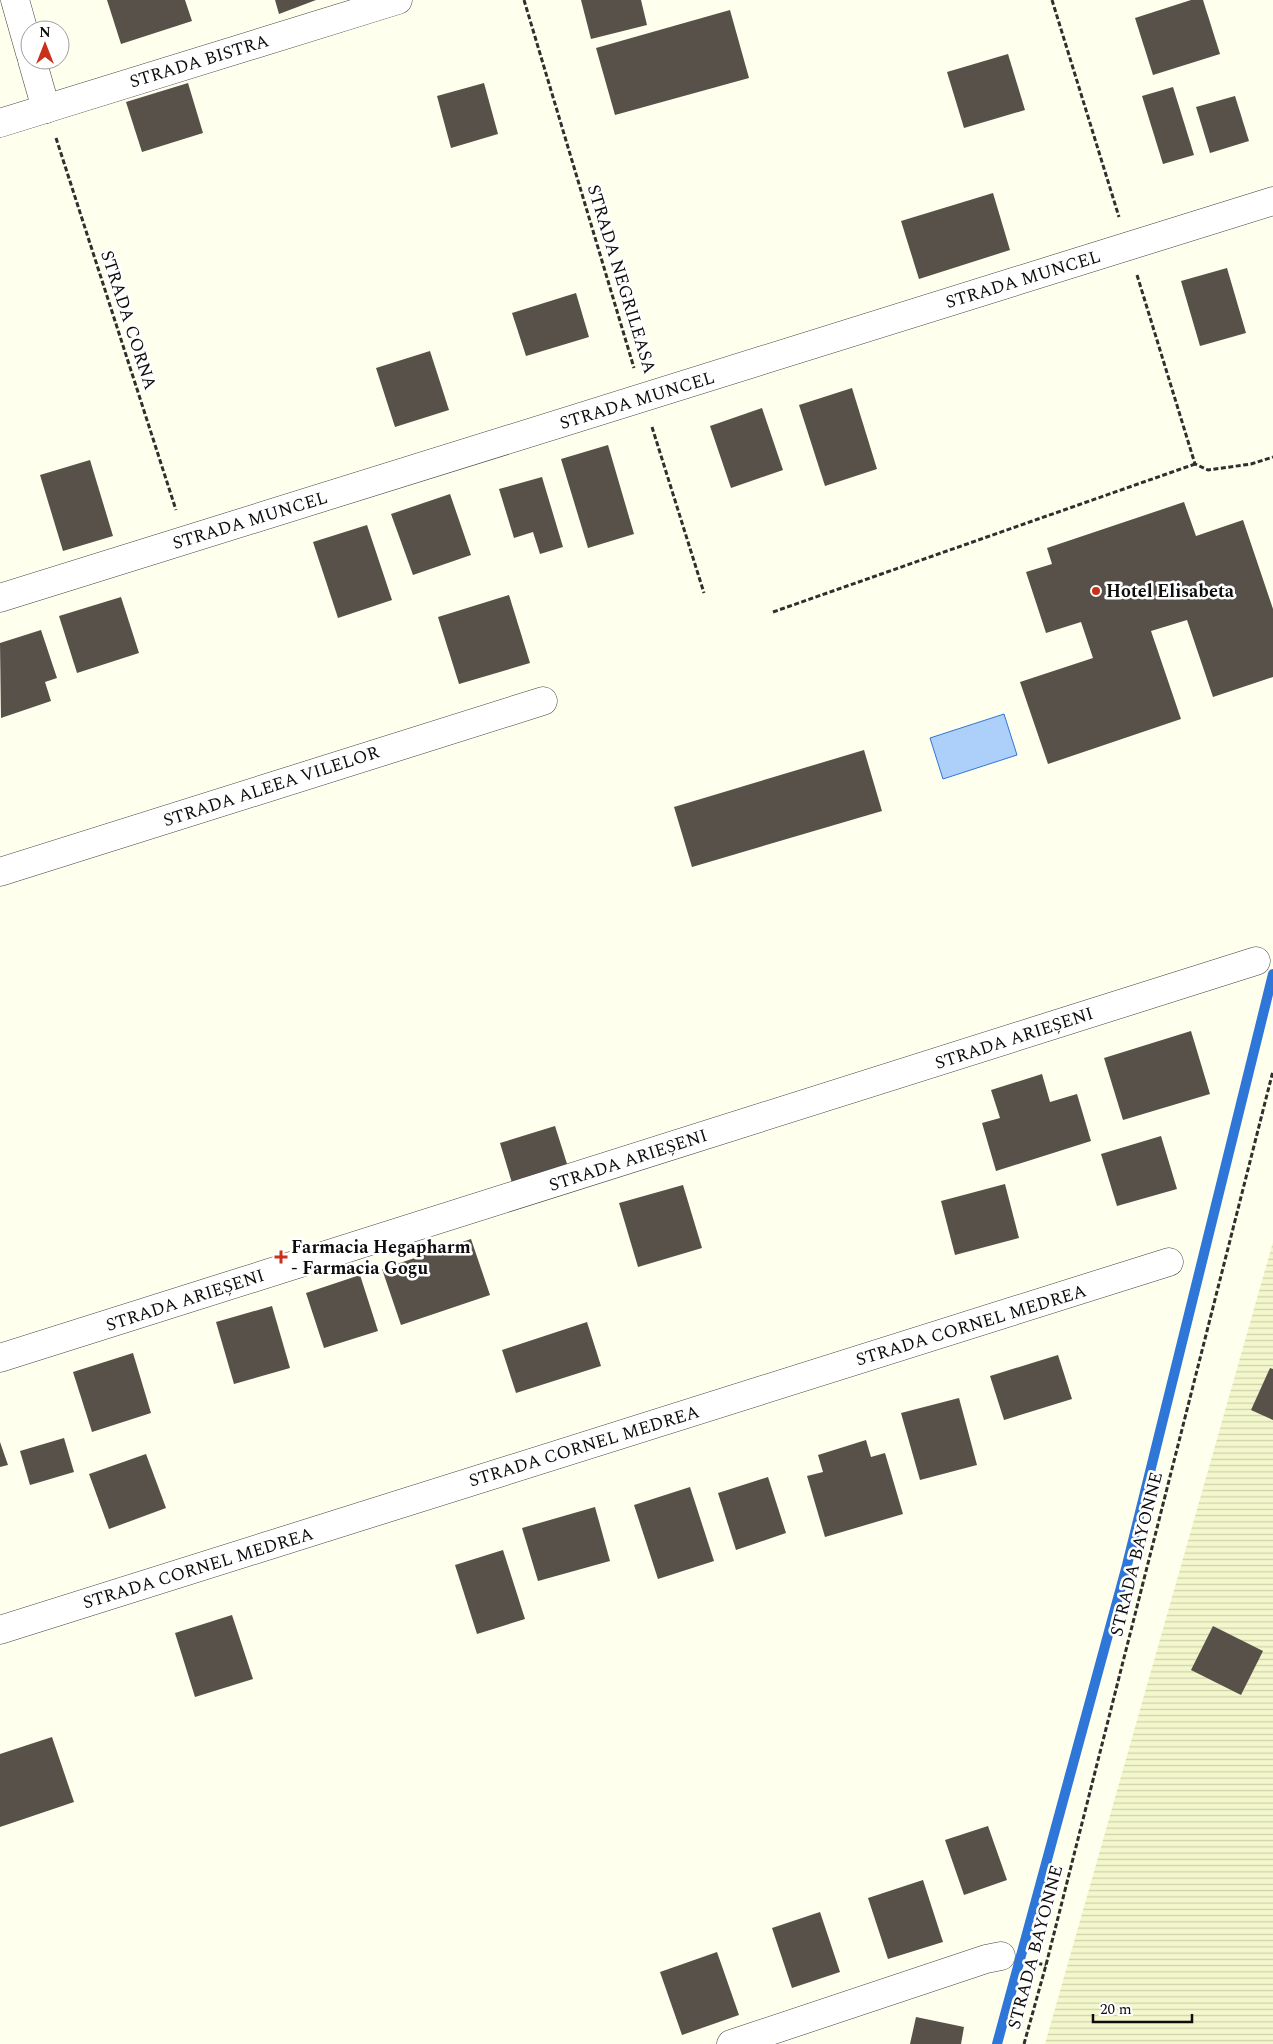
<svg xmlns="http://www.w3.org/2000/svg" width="1273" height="2044" viewBox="0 0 1273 2044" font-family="Spectral,serif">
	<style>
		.farmland { fill: url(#farmland-rules) }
		.water { fill: #add0fb; stroke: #2e76d8 }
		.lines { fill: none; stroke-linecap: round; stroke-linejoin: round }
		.stream { stroke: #2e76d8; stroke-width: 10 }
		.building { fill: #575149 }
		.minor-casing { stroke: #404040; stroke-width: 29 }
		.path { stroke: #2f2f2f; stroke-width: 3; stroke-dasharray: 5 2.5; stroke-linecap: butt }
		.minor { stroke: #fff; stroke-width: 28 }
		.poi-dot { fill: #c8311a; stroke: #fff; stroke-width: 2 }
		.labels { text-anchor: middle; stroke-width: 5; stroke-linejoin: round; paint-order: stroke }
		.street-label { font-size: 18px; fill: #0d0d0d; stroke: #fff }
		.poi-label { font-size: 18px; font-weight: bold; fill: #0d0d0d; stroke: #fff; text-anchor: start }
	</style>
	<defs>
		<pattern id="farmland-rules" width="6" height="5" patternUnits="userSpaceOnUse" patternTransform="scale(1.25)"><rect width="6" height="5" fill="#f3f7cb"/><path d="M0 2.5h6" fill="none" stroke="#cfd3ad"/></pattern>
	</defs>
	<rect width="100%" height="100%" fill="#ffffed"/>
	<polygon class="farmland" points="1273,1242 1273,2044 1045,2044"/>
	<polygon class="water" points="1004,714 1017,755 943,779 930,738"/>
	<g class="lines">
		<polyline class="stream" points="997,2044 1127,1565 1273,974"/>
	</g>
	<g class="building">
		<polygon points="107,0 185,0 192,21 121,44"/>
		<polygon points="275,0 316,0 279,14"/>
		<polygon points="581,0 641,0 647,25 591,39"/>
		<polygon points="1191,0 1203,0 1220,54 1153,75 1135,18"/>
		<polygon points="730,10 749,78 615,115 596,48"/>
		<polygon points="1008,54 1025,110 964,128 947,72"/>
		<polygon points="188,83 203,133 142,152 126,102"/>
		<polygon points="484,83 498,134 451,148 437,96"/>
		<polygon points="1173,87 1194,155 1163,164 1142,96"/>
		<polygon points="1235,96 1249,141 1210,153 1196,107"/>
		<polygon points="993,193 1010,250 919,279 901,221"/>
		<polygon points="1227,268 1246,333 1200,346 1181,281"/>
		<polygon points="576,293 589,337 526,356 512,313"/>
		<polygon points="430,351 449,410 395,427 376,368"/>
		<polygon points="852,388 877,469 825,486 799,405"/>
		<polygon points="762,408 783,470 731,488 710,426"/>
		<polygon points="608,445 634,534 588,548 561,459"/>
		<polygon points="90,460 113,536 63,551 40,475"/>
		<polygon points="542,477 563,547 540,554 533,532 514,538 499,489"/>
		<polygon points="450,494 471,555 413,575 391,514"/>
		<polygon points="1184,502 1196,536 1243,520 1273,609 1273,677 1213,697 1187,620 1151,631 1181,719 1048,764 1020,682 1093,658 1081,622 1046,633 1026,572 1052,564 1047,548"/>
		<polygon points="367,525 392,600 338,618 313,542"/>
		<polygon points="509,595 530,663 459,684 438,617"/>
		<polygon points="121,597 139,653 77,673 59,616"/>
		<polygon points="41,630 57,678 45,682 51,701 1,718 0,643"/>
		<polygon points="864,750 882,811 692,867 674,807"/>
		<polygon points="1191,1031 1210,1094 1123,1120 1104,1058"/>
		<polygon points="1042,1074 1050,1102 1077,1094 1091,1141 996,1171 982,1123 1000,1118 991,1090"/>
		<polygon points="555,1126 568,1167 512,1183 500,1143"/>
		<polygon points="1161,1136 1177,1189 1117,1206 1101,1154"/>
		<polygon points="1005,1184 1019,1238 955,1255 941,1201"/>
		<polygon points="683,1185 702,1248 638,1267 619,1203"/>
		<polygon points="471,1239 490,1295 401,1325 382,1269"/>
		<polygon points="360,1275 378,1331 324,1348 306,1293"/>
		<polygon points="272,1306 290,1368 234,1384 216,1322"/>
		<polygon points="587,1322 601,1366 516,1393 502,1350"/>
		<polygon points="133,1353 151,1413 92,1432 73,1372"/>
		<polygon points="1058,1355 1072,1399 1004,1420 990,1376"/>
		<polygon points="1270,1368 1273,1369 1273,1420 1251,1410"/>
		<polygon points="959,1398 977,1465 920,1480 901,1413"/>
		<polygon points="64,1438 74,1472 30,1485 20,1451"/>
		<polygon points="866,1440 871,1457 885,1453 903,1514 825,1537 807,1476 823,1472 818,1455"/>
		<polygon points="0,1442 8,1465 0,1467"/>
		<polygon points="146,1454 166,1508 109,1529 89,1474"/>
		<polygon points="768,1477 786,1533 736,1550 718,1493"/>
		<polygon points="690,1487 714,1561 658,1579 634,1505"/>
		<polygon points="595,1507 610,1561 538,1581 522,1528"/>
		<polygon points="503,1550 525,1619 477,1634 455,1565"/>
		<polygon points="232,1615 253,1679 195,1697 175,1633"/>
		<polygon points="1213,1626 1263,1651 1241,1695 1191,1670"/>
		<polygon points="52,1737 74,1802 0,1827 0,1754"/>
		<polygon points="988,1826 1007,1880 964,1895 945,1840"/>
		<polygon points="923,1880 943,1942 888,1959 868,1898"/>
		<polygon points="820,1912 840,1972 792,1988 772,1928"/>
		<polygon points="717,1952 739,2015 682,2035 660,1972"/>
		<polygon points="916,2017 964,2027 961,2044 910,2044"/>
	</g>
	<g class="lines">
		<defs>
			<g id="minor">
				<polyline points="15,0 30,53"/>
				<polyline points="32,60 46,109"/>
				<polyline points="0,123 398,0"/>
				<polyline points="0,598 1273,201"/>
				<polyline points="0,872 543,701"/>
				<polyline points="0,1358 1256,961"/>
				<polyline points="0,1630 1169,1262"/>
				<polyline points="731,2044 986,1959 1001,1956"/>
			</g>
		</defs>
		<use href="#minor" class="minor-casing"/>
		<g class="path">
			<polyline points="524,0 634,368"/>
			<polyline points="1052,0 1119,217"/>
			<polyline points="56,138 176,510"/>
			<polyline points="1137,275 1195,464 1208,470 1251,464 1273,457"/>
			<polyline points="652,427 704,593"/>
			<polyline points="773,612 1195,464"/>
			<polyline points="1030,1962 1046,1965"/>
			<polyline points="1024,2044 1046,1965 1273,1071"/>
		</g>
		<use href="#minor" class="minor"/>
	</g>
	<g class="poi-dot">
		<circle cx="1096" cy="591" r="5"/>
		<path d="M278.5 1249.5h5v5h5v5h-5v5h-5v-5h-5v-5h5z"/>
	</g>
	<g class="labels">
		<g class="street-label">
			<text transform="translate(199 61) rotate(-17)" y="6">STRADA BISTRA</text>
			<text transform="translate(622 279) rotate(73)" y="6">STRADA NEGRILEASA</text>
			<text transform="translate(1023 279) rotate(-17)" y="6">STRADA MUNCEL</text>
			<text transform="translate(129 320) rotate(72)" y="6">STRADA CORNA</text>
			<text transform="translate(637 400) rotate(-17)" y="6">STRADA MUNCEL</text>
			<text transform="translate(250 520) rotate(-17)" y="6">STRADA MUNCEL</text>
			<text transform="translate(271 786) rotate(-18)" y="6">STRADA ALEEA VILELOR</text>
			<text transform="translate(1014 1038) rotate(-18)" y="6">STRADA ARIEȘENI</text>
			<text transform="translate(628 1160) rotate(-18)" y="6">STRADA ARIEȘENI</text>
			<text transform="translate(185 1300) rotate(-18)" y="6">STRADA ARIEȘENI</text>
			<text transform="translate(971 1325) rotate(-17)" y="6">STRADA CORNEL MEDREA</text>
			<text transform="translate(584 1446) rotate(-17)" y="6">STRADA CORNEL MEDREA</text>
			<text transform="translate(1136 1554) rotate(-76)" y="6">STRADA BAYONNE</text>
			<text transform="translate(198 1568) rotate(-17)" y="6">STRADA CORNEL MEDREA</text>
			<text transform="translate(1035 1947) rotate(-75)" y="6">STRADA BAYONNE</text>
		</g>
		<g class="poi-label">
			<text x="1106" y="597">Hotel Elisabeta</text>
			<text x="291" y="1253">Farmacia Hegapharm<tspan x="291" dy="21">- Farmacia Gogu</tspan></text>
		</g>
	</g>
	<g transform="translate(45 45)"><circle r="24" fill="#ffffff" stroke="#9e9e9e"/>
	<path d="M0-4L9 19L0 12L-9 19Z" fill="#c8311a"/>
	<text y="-8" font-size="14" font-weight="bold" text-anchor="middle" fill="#0d0d0d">N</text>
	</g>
	<path d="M1093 2014v8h99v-8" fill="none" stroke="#0d0d0d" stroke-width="2.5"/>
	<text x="1100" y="2014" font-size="15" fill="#0d0d0d" stroke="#ffffff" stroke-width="4" paint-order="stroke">20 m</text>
</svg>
